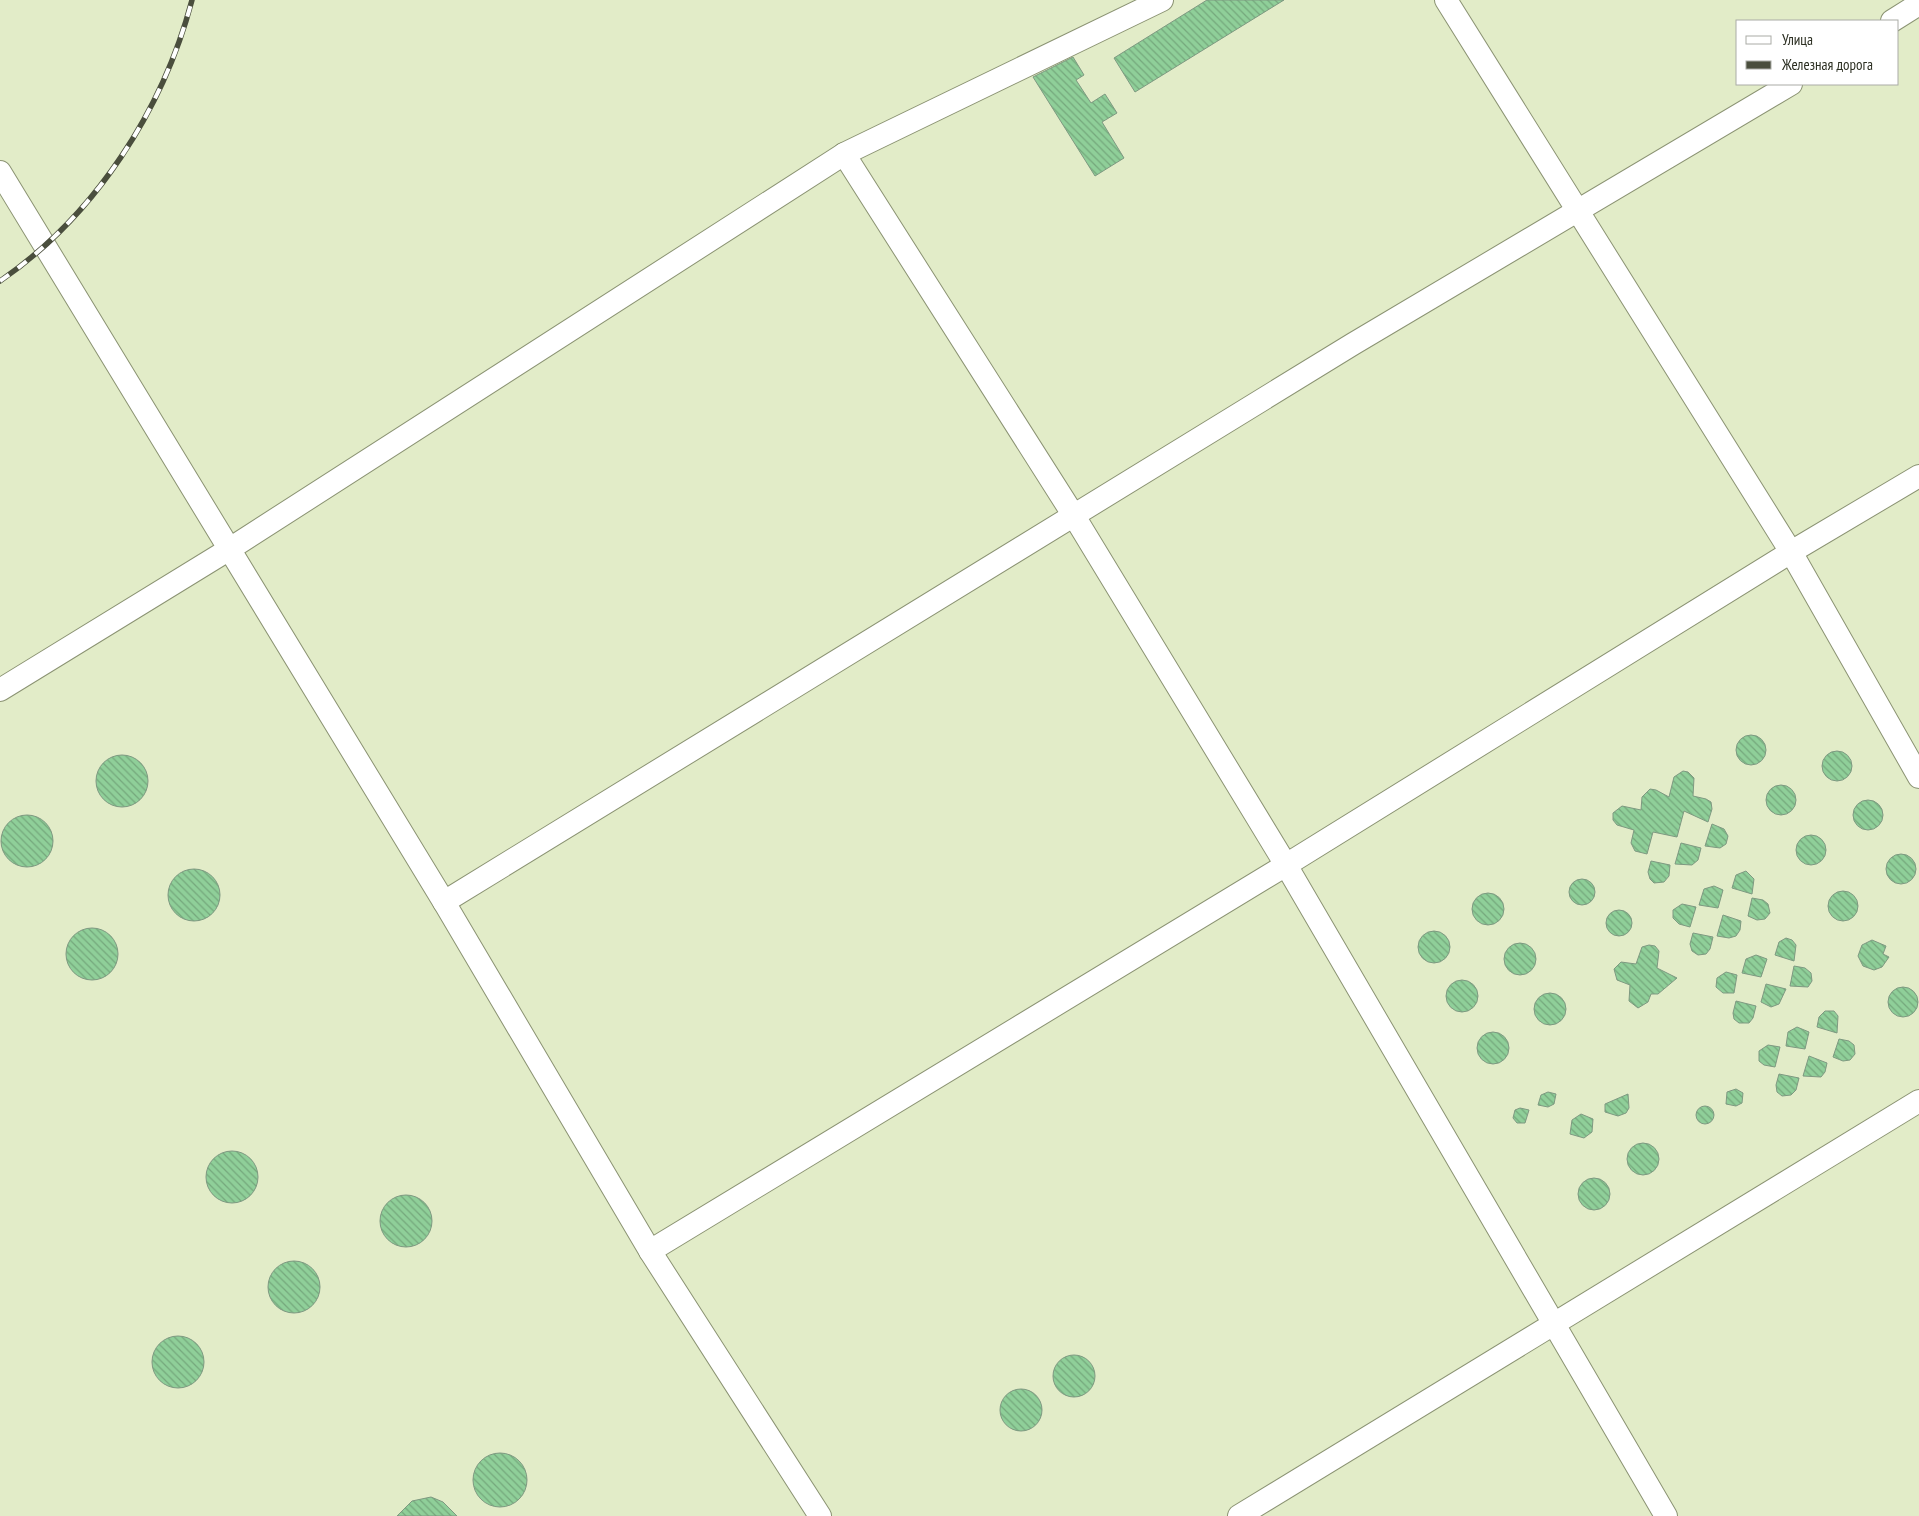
<svg xmlns="http://www.w3.org/2000/svg" width="1919" height="1516" viewBox="0 0 1919 1516" font-family="'PT Sans Narrow',sans-serif">
	<style>
		.building { fill: url(#building-back-hatch); stroke: #7e9981 }
		.lines { fill: none; stroke-linecap: round; stroke-linejoin: round }
		.minor-casing { stroke: #8b9373; stroke-width: 24 }
		.minor { stroke: #fff; stroke-width: 22 }
		.rail-casing { stroke: #4a4e3d; stroke-width: 5.5 }
		.rail { stroke: #fff; stroke-width: 4; stroke-dasharray: 11; stroke-linecap: butt }
	</style>
	<defs>
		<pattern id="building-back-hatch" width="6" height="6" patternUnits="userSpaceOnUse" patternTransform="scale(1.25)"><rect width="6" height="6" fill="#8fcf99"/><path d="M-1 5l2 2M0 0l6 6M5-1l2 2" fill="none" stroke="#75a87c"/></pattern>
	</defs>
	<rect width="100%" height="100%" fill="#e2ecc8"/>
	<g class="building">
		<polygon points="1207,0 1284,0 1135,92 1114,58"/>
		<polygon points="1073,57 1084,75 1076,80 1091,103 1105,94 1117,113 1102,122 1124,158 1095,176 1033,77"/>
		<circle cx="1751" cy="750" r="15"/>
		<circle cx="1837" cy="766" r="15"/>
		<circle cx="122" cy="781" r="26"/>
		<polygon points="1683,771 1688,772 1694,778 1693,796 1706,799 1711,802 1712,809 1708,822 1684,811 1677,837 1653,832 1647,854 1635,851 1631,843 1634,830 1617,825 1613,820 1613,813 1622,806 1641,810 1642,797 1650,789 1656,790 1669,797 1674,777"/>
		<circle cx="1781" cy="800" r="15"/>
		<circle cx="1868" cy="815" r="15"/>
		<circle cx="27" cy="841" r="26"/>
		<polygon points="1712,824 1724,829 1728,836 1726,844 1720,848 1705,846"/>
		<circle cx="1811" cy="850" r="15"/>
		<polygon points="1681,843 1701,848 1698,860 1692,865 1675,864"/>
		<circle cx="1901" cy="869" r="15"/>
		<polygon points="1651,861 1670,865 1669,876 1664,882 1654,883 1650,879 1648,872"/>
		<circle cx="194" cy="895" r="26"/>
		<polygon points="1746,871 1754,879 1752,894 1732,888 1736,875"/>
		<circle cx="1582" cy="892" r="13"/>
		<polygon points="1714,886 1723,890 1718,908 1699,905 1704,889"/>
		<circle cx="1843" cy="906" r="15"/>
		<circle cx="1488" cy="909" r="16"/>
		<polygon points="1752,898 1763,900 1768,904 1770,913 1765,919 1757,920 1748,916"/>
		<polygon points="1682,904 1696,907 1690,927 1679,924 1673,918 1673,910"/>
		<circle cx="1619" cy="923" r="13"/>
		<polygon points="1723,915 1741,921 1740,930 1736,936 1729,938 1717,936"/>
		<circle cx="92" cy="954" r="26"/>
		<circle cx="1434" cy="947" r="16"/>
		<polygon points="1693,933 1713,937 1710,949 1706,954 1698,955 1692,951 1690,944"/>
		<polygon points="1786,938 1792,940 1796,945 1794,961 1775,955 1779,942"/>
		<polygon points="1872,940 1886,946 1883,954 1889,957 1882,967 1874,970 1863,966 1858,956 1862,945"/>
		<circle cx="1520" cy="959" r="16"/>
		<polygon points="1649,945 1655,946 1659,951 1657,968 1677,978 1658,994 1651,994 1648,1002 1638,1008 1629,1001 1630,985 1617,980 1614,969 1621,962 1636,964 1642,947"/>
		<polygon points="1756,955 1767,959 1761,977 1742,973 1746,959"/>
		<polygon points="1794,966 1805,968 1811,973 1812,981 1808,987 1790,986"/>
		<polygon points="1726,972 1737,975 1734,993 1723,993 1716,987 1717,978"/>
		<circle cx="1462" cy="996" r="16"/>
		<polygon points="1766,984 1786,989 1779,1004 1771,1007 1761,1002"/>
		<circle cx="1903" cy="1002" r="15"/>
		<circle cx="1550" cy="1009" r="16"/>
		<polygon points="1736,1001 1756,1006 1753,1018 1749,1023 1739,1023 1734,1019 1733,1013"/>
		<polygon points="1825,1011 1834,1011 1838,1016 1837,1033 1817,1027 1819,1017"/>
		<polygon points="1797,1027 1809,1032 1805,1049 1786,1046 1788,1032"/>
		<circle cx="1493" cy="1048" r="16"/>
		<polygon points="1839,1039 1849,1041 1854,1045 1855,1054 1850,1060 1843,1061 1833,1057"/>
		<polygon points="1768,1045 1780,1047 1775,1067 1764,1065 1759,1061 1759,1051"/>
		<polygon points="1809,1056 1827,1063 1825,1072 1821,1077 1803,1076"/>
		<polygon points="1779,1074 1799,1078 1796,1090 1791,1095 1782,1096 1777,1092 1776,1085"/>
		<polygon points="1736,1089 1743,1093 1742,1103 1736,1106 1726,1104 1727,1092"/>
		<polygon points="1548,1092 1556,1094 1554,1104 1548,1107 1538,1105 1541,1095"/>
		<polygon points="1628,1094 1629,1108 1626,1113 1618,1116 1605,1112 1605,1104"/>
		<circle cx="1705" cy="1115" r="9"/>
		<polygon points="1520,1108 1529,1110 1525,1123 1517,1123 1513,1118 1515,1110"/>
		<polygon points="1581,1114 1593,1119 1592,1132 1584,1138 1570,1134 1572,1120"/>
		<circle cx="1643" cy="1159" r="16"/>
		<circle cx="232" cy="1177" r="26"/>
		<circle cx="1594" cy="1194" r="16"/>
		<circle cx="406" cy="1221" r="26"/>
		<circle cx="294" cy="1287" r="26"/>
		<circle cx="178" cy="1362" r="26"/>
		<circle cx="1074" cy="1376" r="21"/>
		<circle cx="1021" cy="1410" r="21"/>
		<circle cx="500" cy="1480" r="27"/>
		<polygon points="431,1497 443,1502 457,1516 397,1516 412,1501"/>
	</g>
	<g class="lines">
		<defs>
			<g id="minor">
				<polyline points="1446,0 1791,552 1919,777"/>
				<polyline points="1892,21 1919,4"/>
				<polyline points="844,154 1074,516 1286,865 1666,1516"/>
				<polyline points="0,172 444,902 1353,344 1791,84"/>
				<polyline points="0,690 228,550 844,154 1162,0"/>
				<polyline points="444,902 650,1251 820,1516"/>
				<polyline points="650,1251 1286,865 1791,552 1919,476"/>
				<polyline points="1239,1516 1919,1101"/>
			</g>
		</defs>
		<use href="#minor" class="minor-casing"/>
		<use href="#minor" class="minor"/>
		<defs>
			<path id="rail" d="M0 281C95 216 163 110 192 0"/>
		</defs>
		<use href="#rail" class="rail-casing"/>
		<use href="#rail" class="rail"/>
	</g>
	<rect x="1736" y="20" width="162" height="65" fill="#ffffff" stroke="#aaaba6"/>
	<rect x="1746" y="36" width="25" height="8" fill="#ffffff" stroke="#aaaba6"/>
	<text x="1782" y="45" font-size="15" fill="#2b2e21">Улица</text>
	<rect x="1746" y="61" width="25" height="8" fill="#4a4e3d" stroke="#aaaba6"/>
	<text x="1782" y="70" font-size="15" fill="#2b2e21">Железная дорога</text>
</svg>
